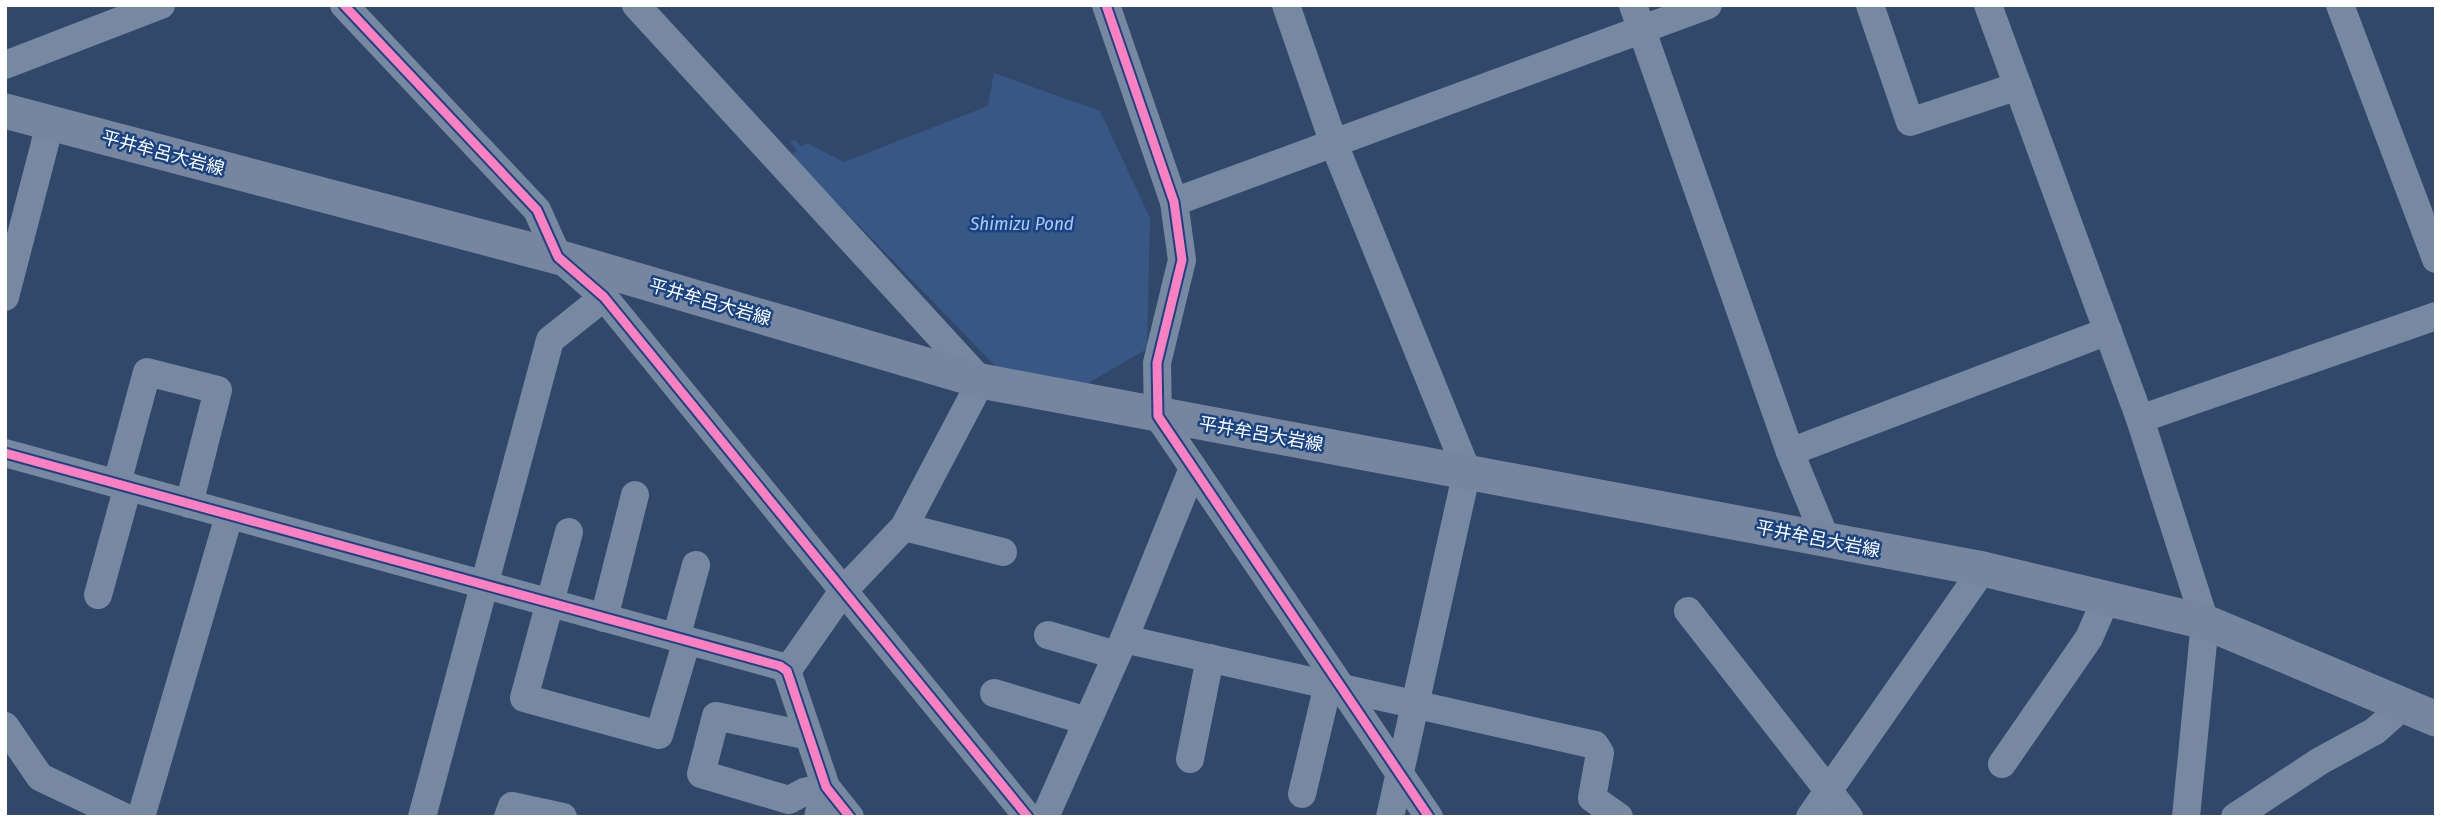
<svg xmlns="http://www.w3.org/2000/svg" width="2441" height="822" viewBox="0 0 2441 822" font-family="'Fira Sans Condensed','Noto Sans JP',sans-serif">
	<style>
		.water { fill: #375784 }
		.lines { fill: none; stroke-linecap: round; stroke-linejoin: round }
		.stream { stroke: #375784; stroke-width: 6 }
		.minor { stroke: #7789a1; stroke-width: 28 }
		.major { stroke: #76869f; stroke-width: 35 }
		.cycleway-casing { stroke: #194383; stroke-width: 13 }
		.cycleway { stroke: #ff80c0; stroke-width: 9 }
		.labels { text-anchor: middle; stroke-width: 5; stroke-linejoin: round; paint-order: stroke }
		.street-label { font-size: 18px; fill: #fff; stroke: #194383 }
		.water-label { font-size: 19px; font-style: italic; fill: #a9c8f3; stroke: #194383 }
	</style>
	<rect width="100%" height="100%" fill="#31486b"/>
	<polygon class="water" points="994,73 1100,111 1150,218 1147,349 1083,386 1001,372 791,155 807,143 844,162 988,106"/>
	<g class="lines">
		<polyline class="stream" points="794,143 805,154"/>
		<g class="minor">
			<polyline points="344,5 537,210 558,257 604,297 1028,817"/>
			<polyline points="636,5 981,381 904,527 843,591 787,671"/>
			<polyline points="1106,5 1174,202 1182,260 1157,363 1158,416 1429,817"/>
			<polyline points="1286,5 1334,144 1467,471 1390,817"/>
			<polyline points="1633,5 1790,452 1827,542"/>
			<polyline points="1870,5 1910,122 2018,86"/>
			<polyline points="1988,5 2140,419 2205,622 2186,817"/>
			<polyline points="2340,5 2436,259"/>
			<polyline points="5,65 161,5"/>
			<polyline points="1174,202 1708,5"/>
			<polyline points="5,297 50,124"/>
			<polyline points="2140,419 2436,316"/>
			<polyline points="1790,452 2108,331"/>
			<polyline points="5,453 780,666 787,671 826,787 850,817"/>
			<polyline points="117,483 147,372 218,390 189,504"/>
			<polyline points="904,527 1003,552"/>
			<polyline points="569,532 524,698 659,735 687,640"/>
			<polyline points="98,595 128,486"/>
			<polyline points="1688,611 1849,817"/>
			<polyline points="604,618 635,495"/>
			<polyline points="1048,635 1116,655"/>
			<polyline points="676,638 696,565"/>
			<polyline points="1124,639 1595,745 1600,753 1592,798 1619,817"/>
			<polyline points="994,693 1087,721"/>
			<polyline points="5,726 40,777 124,817"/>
			<polyline points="809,736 716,716 701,774 789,800 804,792 826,787 818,817"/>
			<polyline points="1190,759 1210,658"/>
			<polyline points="2002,764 2089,638 2106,599"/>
			<polyline points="1302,794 1328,685"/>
			<polyline points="141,817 229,516"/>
			<polyline points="422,817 550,340 604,297"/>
			<polyline points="508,817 512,806 563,817"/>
			<polyline points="1045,817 1124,639 1193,468"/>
			<polyline points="1810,817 1983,569"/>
			<polyline points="2235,817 2320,761 2375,731 2403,706"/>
		</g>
		<polyline class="major" points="5,111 558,257 981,381 1983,569 2205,622 2436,719"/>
		<defs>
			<g id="cycleway">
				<polyline points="344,5 537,210 558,257 604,297 1028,817"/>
				<polyline points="1106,5 1174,202 1182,260 1157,363 1158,416 1429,817"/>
				<polyline points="5,453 780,666 787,671 826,787 850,817"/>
			</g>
		</defs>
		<use href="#cycleway" class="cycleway-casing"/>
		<use href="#cycleway" class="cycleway"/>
	</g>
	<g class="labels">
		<g class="street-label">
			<text transform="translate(163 153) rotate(15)" y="6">平井牟呂大岩線</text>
			<text transform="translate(710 302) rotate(16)" y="6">平井牟呂大岩線</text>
			<text transform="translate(1261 434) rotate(10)" y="6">平井牟呂大岩線</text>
			<text transform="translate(1818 539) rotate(11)" y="6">平井牟呂大岩線</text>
		</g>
		<g class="water-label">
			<text x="1022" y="230">Shimizu Pond</text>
		</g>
	</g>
	<rect width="2441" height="822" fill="none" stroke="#ffffff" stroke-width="14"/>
</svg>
